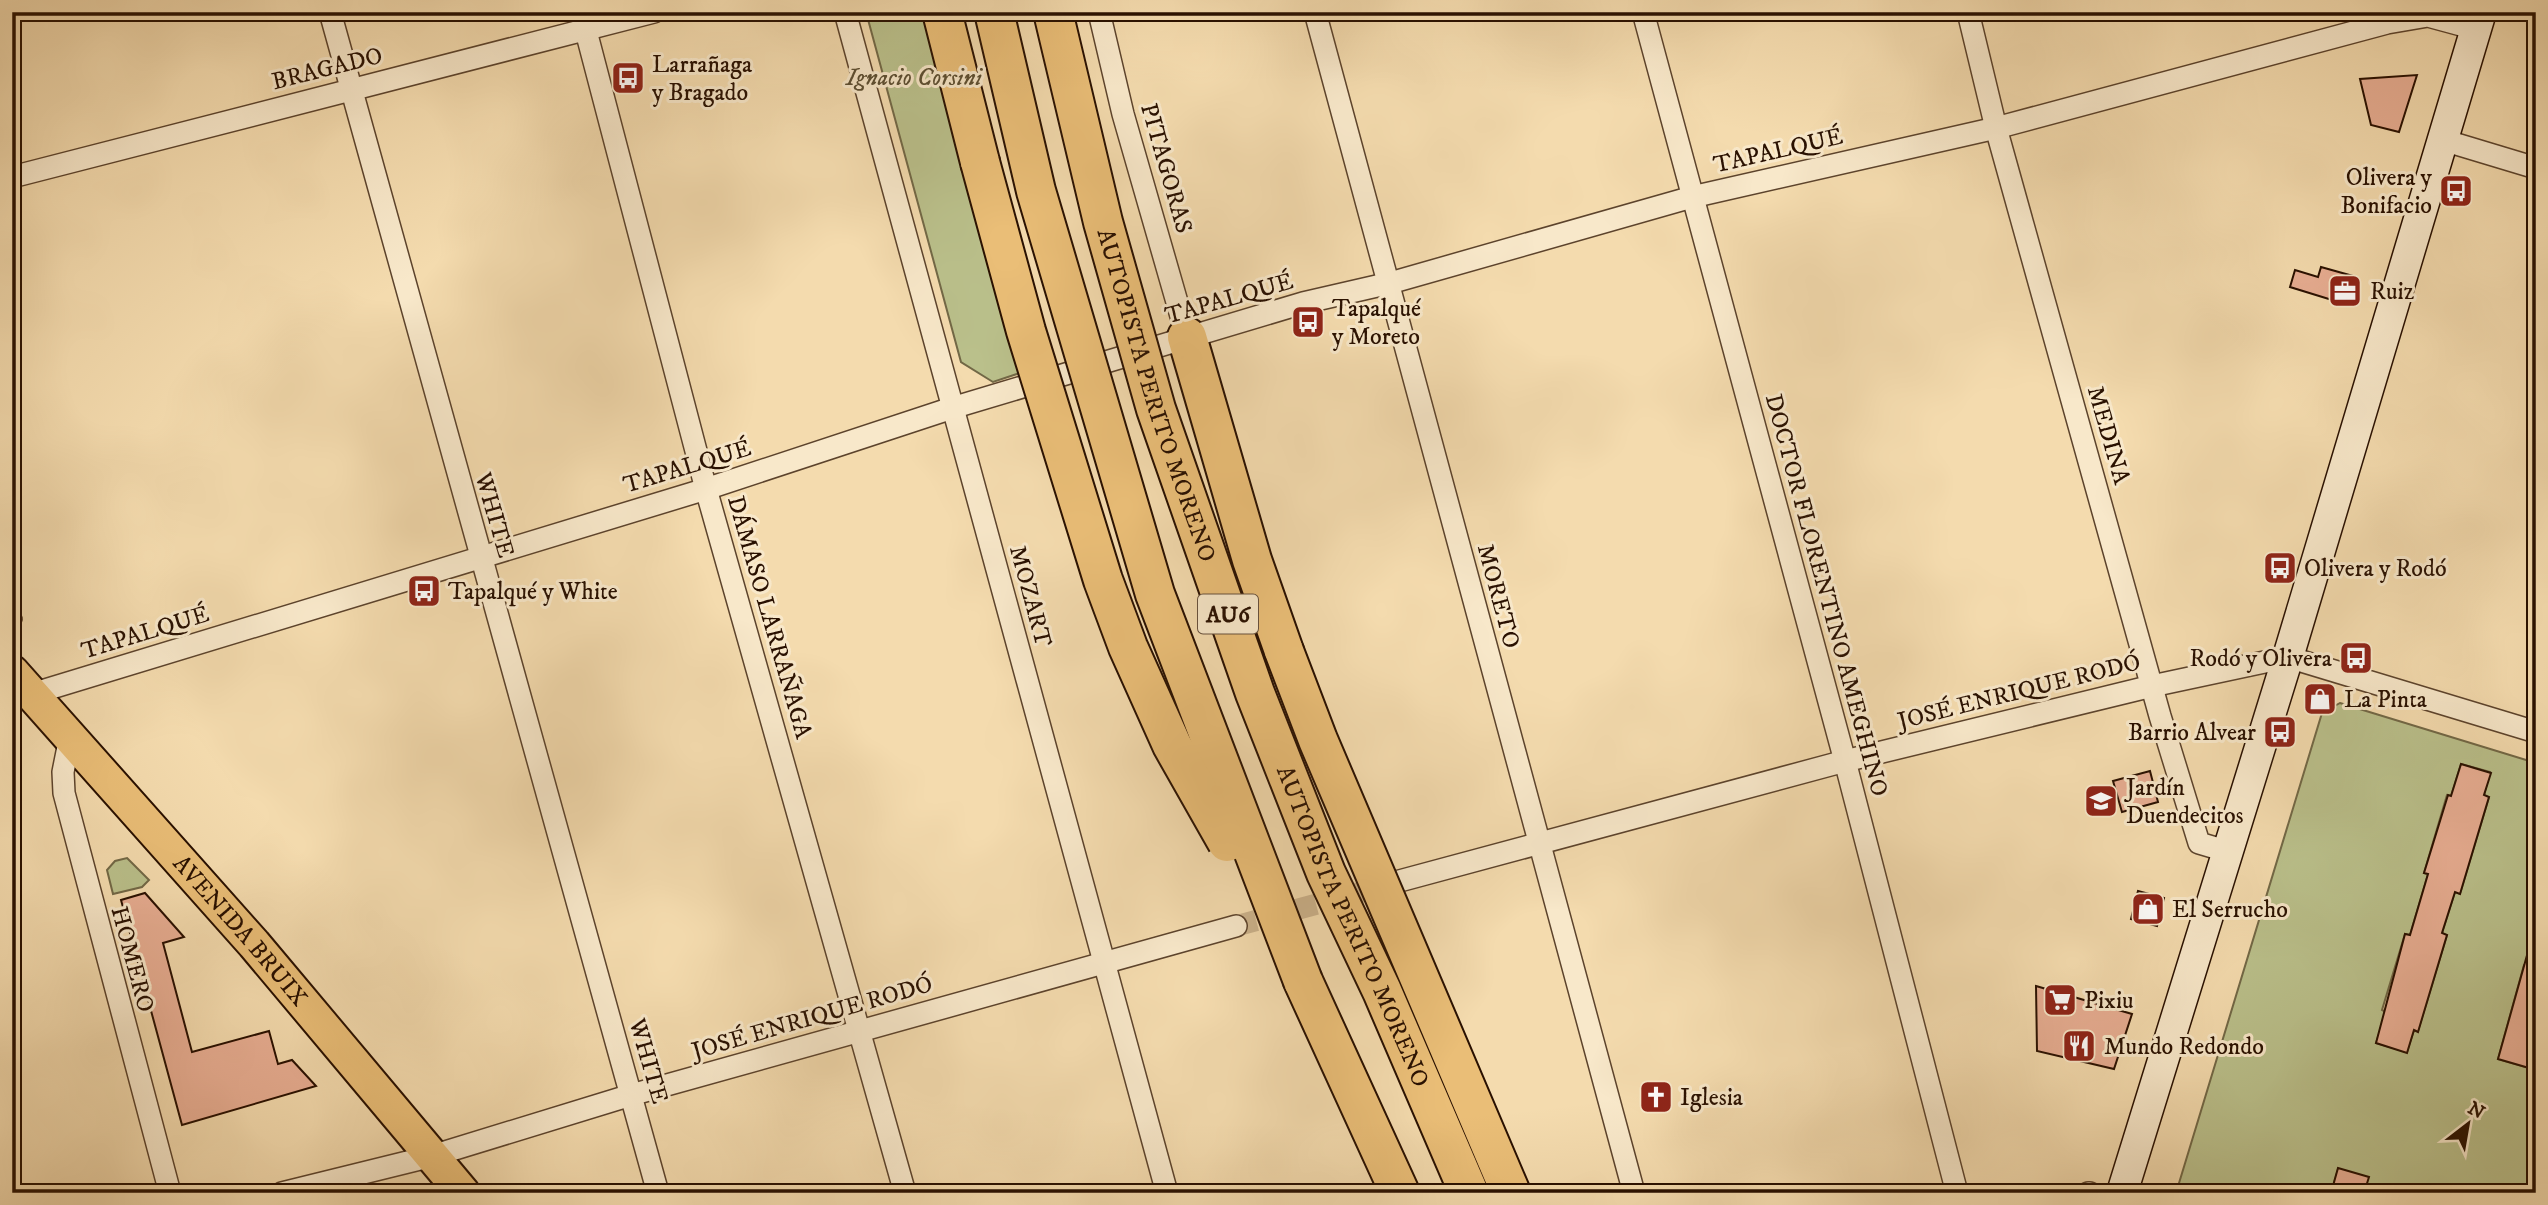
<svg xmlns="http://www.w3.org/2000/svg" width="2548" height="1205" viewBox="0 0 2548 1205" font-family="'IM FELL DW Pica',serif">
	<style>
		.green { fill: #bac08b; stroke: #726846; stroke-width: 2; fill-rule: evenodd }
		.building { fill: #e8ae93; stroke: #291000; stroke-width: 2 }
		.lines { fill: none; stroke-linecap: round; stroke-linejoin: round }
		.minor-tunnel { stroke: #cbb28b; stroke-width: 21; stroke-dasharray: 21 10; stroke-linecap: butt }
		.service-casing { stroke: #5c432c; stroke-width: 14 }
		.minor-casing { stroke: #5c432c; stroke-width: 24 }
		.secondary-casing { stroke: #291000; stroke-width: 33 }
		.primary-casing { stroke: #291000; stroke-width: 37 }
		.motorway-casing { stroke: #291000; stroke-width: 42 }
		.service { stroke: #f8e8ca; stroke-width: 10 }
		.minor { stroke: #f8e8ca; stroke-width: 21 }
		.secondary { stroke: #f8e8ca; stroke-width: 30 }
		.primary { stroke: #eabe77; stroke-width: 33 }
		.motorway { stroke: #eabe77; stroke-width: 38 }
		.motorway-bridge-casing { stroke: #291000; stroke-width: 42; stroke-linecap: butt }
		.motorway-bridge { stroke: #eabe77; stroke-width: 38 }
		.labels { text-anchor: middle; stroke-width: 6; stroke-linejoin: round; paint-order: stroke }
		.shield { fill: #f8e8ca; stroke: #67513d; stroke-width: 2 }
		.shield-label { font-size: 23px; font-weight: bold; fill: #291000 }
		.poi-label { font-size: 24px; fill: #291000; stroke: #f8e8ca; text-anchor: start }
		.street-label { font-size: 24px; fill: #291000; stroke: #f8e8ca }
		.park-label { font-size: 24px; font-style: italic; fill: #5c4e31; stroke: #f8e8ca }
	</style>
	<rect width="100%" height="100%" fill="#f4dbae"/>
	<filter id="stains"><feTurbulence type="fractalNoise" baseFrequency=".00286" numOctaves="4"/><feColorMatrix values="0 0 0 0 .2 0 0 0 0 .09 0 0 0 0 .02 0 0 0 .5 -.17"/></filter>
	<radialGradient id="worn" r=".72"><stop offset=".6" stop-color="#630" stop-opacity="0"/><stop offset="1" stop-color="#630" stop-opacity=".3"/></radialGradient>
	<g class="green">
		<polygon points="866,12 927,12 1023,372 993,382 961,362"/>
		<path d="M2340 703 2536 763V935L2527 965H2524L2498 1059 2529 1068 2536 1044V1193H2364L2338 1169 2331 1193H2176L2322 713ZM2461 764 2490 772 2484 795 2489 797 2460 894 2455 892 2442 933 2447 935 2418 1031 2414 1030 2407 1052 2376 1043 2386 1012 2382 1010 2405 934 2410 935 2428 874 2424 873 2447 795 2451 796Z"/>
		<polygon points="127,858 149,880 142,887 113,894 107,870 115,861"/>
	</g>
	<g class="building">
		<polygon points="2417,75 2399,132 2371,125 2360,79"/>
		<polygon points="2321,267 2353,276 2345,304 2290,287 2295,270 2318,277"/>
		<polygon points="2461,764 2491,773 2484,795 2489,797 2460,894 2455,892 2442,933 2447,935 2418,1032 2414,1030 2407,1053 2376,1043 2405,934 2410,935 2428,874 2424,873 2448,795 2451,796"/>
		<polygon points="2150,771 2158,802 2122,812 2113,781"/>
		<polygon points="2138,891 2164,898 2157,926 2131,919"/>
		<polygon points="145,893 184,937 163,943 192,1052 269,1031 278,1064 292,1060 316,1086 182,1125 121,900"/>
		<polygon points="2531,941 2536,942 2536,1044 2529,1068 2498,1059"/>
		<polygon points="2036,986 2132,1014 2114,1069 2037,1051"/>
		<polygon points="2338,1168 2369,1177 2364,1193 2331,1193"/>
	</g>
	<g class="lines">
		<polyline class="minor-tunnel" points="1236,926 1387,885"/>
		<defs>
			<polyline id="service" points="12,620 16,619"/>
			<g id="minor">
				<polyline points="330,12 658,1193"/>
				<polyline points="581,12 706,489 905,1193"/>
				<polyline points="845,12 1167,1193"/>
				<polyline points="1099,12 1123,114 1187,337"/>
				<polyline points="1315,12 1634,1193"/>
				<polyline points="1643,12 1845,761 1957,1193"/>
				<polyline points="1968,12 1996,128 2160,716 2199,843 2226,851"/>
				<polyline points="2443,140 2536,168"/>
				<polyline points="12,177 654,12"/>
				<polyline points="12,700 706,489 952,408 1303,303 1390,283 1692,197 1996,128 2387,23 2428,16 2476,29"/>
				<polyline points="70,737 63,772 64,793 170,1193"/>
				<polyline points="1392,883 1845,761 2152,686 2288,657 2536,732"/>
				<polyline points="282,1193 432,1156 631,1095 1236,926"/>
				<polyline points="2088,1193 2090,1193"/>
			</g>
			<polyline id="secondary" points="2122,1193 2288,657 2481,12"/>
			<g id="primary">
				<path id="s1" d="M12 672 254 944 463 1193"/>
			</g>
			<g id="motorway">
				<polyline points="942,12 980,162"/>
				<polyline points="1187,337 1252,560 1284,651"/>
				<polyline points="1303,981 1400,1193"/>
			</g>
		</defs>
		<use href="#service" class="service-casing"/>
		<use href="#minor" class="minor-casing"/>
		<use href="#secondary" class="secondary-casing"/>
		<use href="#primary" class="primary-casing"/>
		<use href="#motorway" class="motorway-casing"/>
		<use href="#service" class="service"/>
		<use href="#minor" class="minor"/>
		<use href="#secondary" class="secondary"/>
		<use href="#primary" class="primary"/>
		<use href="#motorway" class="motorway"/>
		<defs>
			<g id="motorway-bridge">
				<polyline points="994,12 1036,191 1155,594 1303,981"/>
				<path id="s2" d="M1053 12 1103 222 1156 409 1255 693 1326 873 1382 991 1469 1193"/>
				<polyline points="980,162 1026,331 1103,580 1128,647 1172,745 1227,842"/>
				<polyline points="1284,651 1318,740 1511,1193"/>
			</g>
		</defs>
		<use href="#motorway-bridge" class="motorway-bridge-casing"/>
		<use href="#motorway-bridge" class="motorway-bridge"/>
	</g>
	<defs>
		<symbol id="bus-square" viewBox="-11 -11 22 22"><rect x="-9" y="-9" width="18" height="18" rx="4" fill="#8f2418" stroke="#f8e8ca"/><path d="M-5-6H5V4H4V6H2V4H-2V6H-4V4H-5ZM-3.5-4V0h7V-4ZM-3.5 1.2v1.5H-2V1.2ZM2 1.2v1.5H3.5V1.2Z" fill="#fff"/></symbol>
		<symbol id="office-square" viewBox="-11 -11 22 22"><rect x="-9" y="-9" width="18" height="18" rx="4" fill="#8f2418" stroke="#f8e8ca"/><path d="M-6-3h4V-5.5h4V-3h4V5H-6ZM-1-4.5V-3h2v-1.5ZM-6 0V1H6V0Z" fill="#fff"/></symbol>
		<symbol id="shop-square" viewBox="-11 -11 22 22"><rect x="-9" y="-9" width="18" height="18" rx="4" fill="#8f2418" stroke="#f8e8ca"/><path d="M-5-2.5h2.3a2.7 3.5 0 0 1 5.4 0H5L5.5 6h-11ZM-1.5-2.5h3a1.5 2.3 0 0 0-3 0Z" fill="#fff"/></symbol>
		<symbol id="school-square" viewBox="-11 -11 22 22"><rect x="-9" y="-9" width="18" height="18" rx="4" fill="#8f2418" stroke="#f8e8ca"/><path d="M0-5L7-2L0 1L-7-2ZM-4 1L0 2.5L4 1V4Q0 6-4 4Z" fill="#fff"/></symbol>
		<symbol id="supermarket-square" viewBox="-11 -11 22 22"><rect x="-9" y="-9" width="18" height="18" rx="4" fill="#8f2418" stroke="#f8e8ca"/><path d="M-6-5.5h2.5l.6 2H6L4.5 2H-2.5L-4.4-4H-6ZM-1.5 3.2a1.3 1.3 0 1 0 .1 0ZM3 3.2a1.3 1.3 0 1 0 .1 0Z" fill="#fff"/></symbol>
		<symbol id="restaurant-square" viewBox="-11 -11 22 22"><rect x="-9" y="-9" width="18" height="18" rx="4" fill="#8f2418" stroke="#f8e8ca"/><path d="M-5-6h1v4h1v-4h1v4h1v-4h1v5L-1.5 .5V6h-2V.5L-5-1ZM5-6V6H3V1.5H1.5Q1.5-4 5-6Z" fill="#fff"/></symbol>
		<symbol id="church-square" viewBox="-11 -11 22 22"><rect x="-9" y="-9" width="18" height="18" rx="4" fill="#8f2418" stroke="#f8e8ca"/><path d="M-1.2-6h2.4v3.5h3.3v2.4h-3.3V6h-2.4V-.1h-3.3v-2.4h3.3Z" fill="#fff"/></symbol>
	</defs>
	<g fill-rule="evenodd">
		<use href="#bus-square" x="609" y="59" width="38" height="38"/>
		<use href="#bus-square" x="2437" y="172" width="38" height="38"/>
		<use href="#office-square" x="2326" y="272" width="38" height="38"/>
		<use href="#bus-square" x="1289" y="303" width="38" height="38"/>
		<use href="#bus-square" x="2261" y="549" width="38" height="38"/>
		<use href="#bus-square" x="405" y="572" width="38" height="38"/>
		<use href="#bus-square" x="2337" y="639" width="38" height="38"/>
		<use href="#shop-square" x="2301" y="680" width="38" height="38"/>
		<use href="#bus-square" x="2261" y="713" width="38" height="38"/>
		<use href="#school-square" x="2082" y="782" width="38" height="38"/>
		<use href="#shop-square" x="2129" y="890" width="38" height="38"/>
		<use href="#supermarket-square" x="2041" y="981" width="38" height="38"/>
		<use href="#restaurant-square" x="2060" y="1027" width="38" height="38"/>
		<use href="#church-square" x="1637" y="1078" width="38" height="38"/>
	</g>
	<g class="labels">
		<rect class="shield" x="1198" y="594.5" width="60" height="39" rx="5"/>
		<g class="shield-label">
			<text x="1228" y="622">AU6</text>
		</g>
		<g class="poi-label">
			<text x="652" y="72">Larrañaga<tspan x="652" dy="28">y Bragado</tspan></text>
			<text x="2432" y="185" text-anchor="end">Olivera y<tspan x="2432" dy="28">Bonifacio</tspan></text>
			<text x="2370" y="299">Ruiz</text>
			<text x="1332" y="316">Tapalqué<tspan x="1332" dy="28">y Moreto</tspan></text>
			<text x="2304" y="576">Olivera y Rodó</text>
			<text x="448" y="599">Tapalqué y White</text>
			<text x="2332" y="666" text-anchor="end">Rodó y Olivera</text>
			<text x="2344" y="707">La Pinta</text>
			<text x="2256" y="740" text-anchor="end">Barrio Alvear</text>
			<text x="2126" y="795">Jardín<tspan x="2126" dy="28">Duendecitos</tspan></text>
			<text x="2172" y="917">El Serrucho</text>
			<text x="2084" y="1008">Pixiu</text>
			<text x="2104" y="1054">Mundo Redondo</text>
			<text x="1680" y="1105">Iglesia</text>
		</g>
		<g class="street-label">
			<text transform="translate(327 68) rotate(-14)" y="8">BRAGADO</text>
			<text transform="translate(1778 150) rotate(-13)" y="8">TAPALQUÉ</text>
			<text transform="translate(1167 168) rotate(74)" y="8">PITAGORAS</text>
			<text transform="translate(1229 298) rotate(-16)" y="8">TAPALQUÉ</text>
			<text dy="8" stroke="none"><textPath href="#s2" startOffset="397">AUTOPISTA PERITO MORENO</textPath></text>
			<text transform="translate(2109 435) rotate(74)" y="8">MEDINA</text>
			<text transform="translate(687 466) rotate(-17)" y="8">TAPALQUÉ</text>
			<text transform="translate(495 515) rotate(74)" y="8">WHITE</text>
			<text transform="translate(1827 595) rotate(75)" y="8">DOCTOR FLORENTINO AMEGHINO</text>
			<text transform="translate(1031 596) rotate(75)" y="8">MOZART</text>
			<text transform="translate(1499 596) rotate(75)" y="8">MORETO</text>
			<text transform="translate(770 617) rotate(74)" y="8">DÁMASO LARRAÑAGA</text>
			<text transform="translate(145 632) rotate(-17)" y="8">TAPALQUÉ</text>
			<text transform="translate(2019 691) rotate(-14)" y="8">JOSÉ ENRIQUE RODÓ</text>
			<text dy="8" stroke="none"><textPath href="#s2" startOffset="964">AUTOPISTA PERITO MORENO</textPath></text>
			<text dy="8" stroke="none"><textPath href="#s1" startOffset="345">AVENIDA BRUIX</textPath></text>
			<text transform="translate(133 959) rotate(75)" y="8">HOMERO</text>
			<text transform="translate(812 1017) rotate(-16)" y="8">JOSÉ ENRIQUE RODÓ</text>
			<text transform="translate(649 1061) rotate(74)" y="8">WHITE</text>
		</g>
		<g class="park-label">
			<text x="914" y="85">Ignacio Corsini</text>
		</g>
	</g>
	<rect width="2548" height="1205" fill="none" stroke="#f4dbae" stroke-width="42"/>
	<rect x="14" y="14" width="2520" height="1177" fill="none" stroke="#291000" stroke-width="3.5"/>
	<rect x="21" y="21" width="2506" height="1163" fill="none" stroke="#291000" stroke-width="2"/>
	<g transform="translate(2468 1124) rotate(31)" stroke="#f8e8ca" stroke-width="5" paint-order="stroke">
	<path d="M0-5L12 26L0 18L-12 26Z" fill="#291000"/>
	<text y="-10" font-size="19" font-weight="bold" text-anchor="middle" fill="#291000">N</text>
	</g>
	<rect width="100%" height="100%" filter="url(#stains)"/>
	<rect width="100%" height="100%" fill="url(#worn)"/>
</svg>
